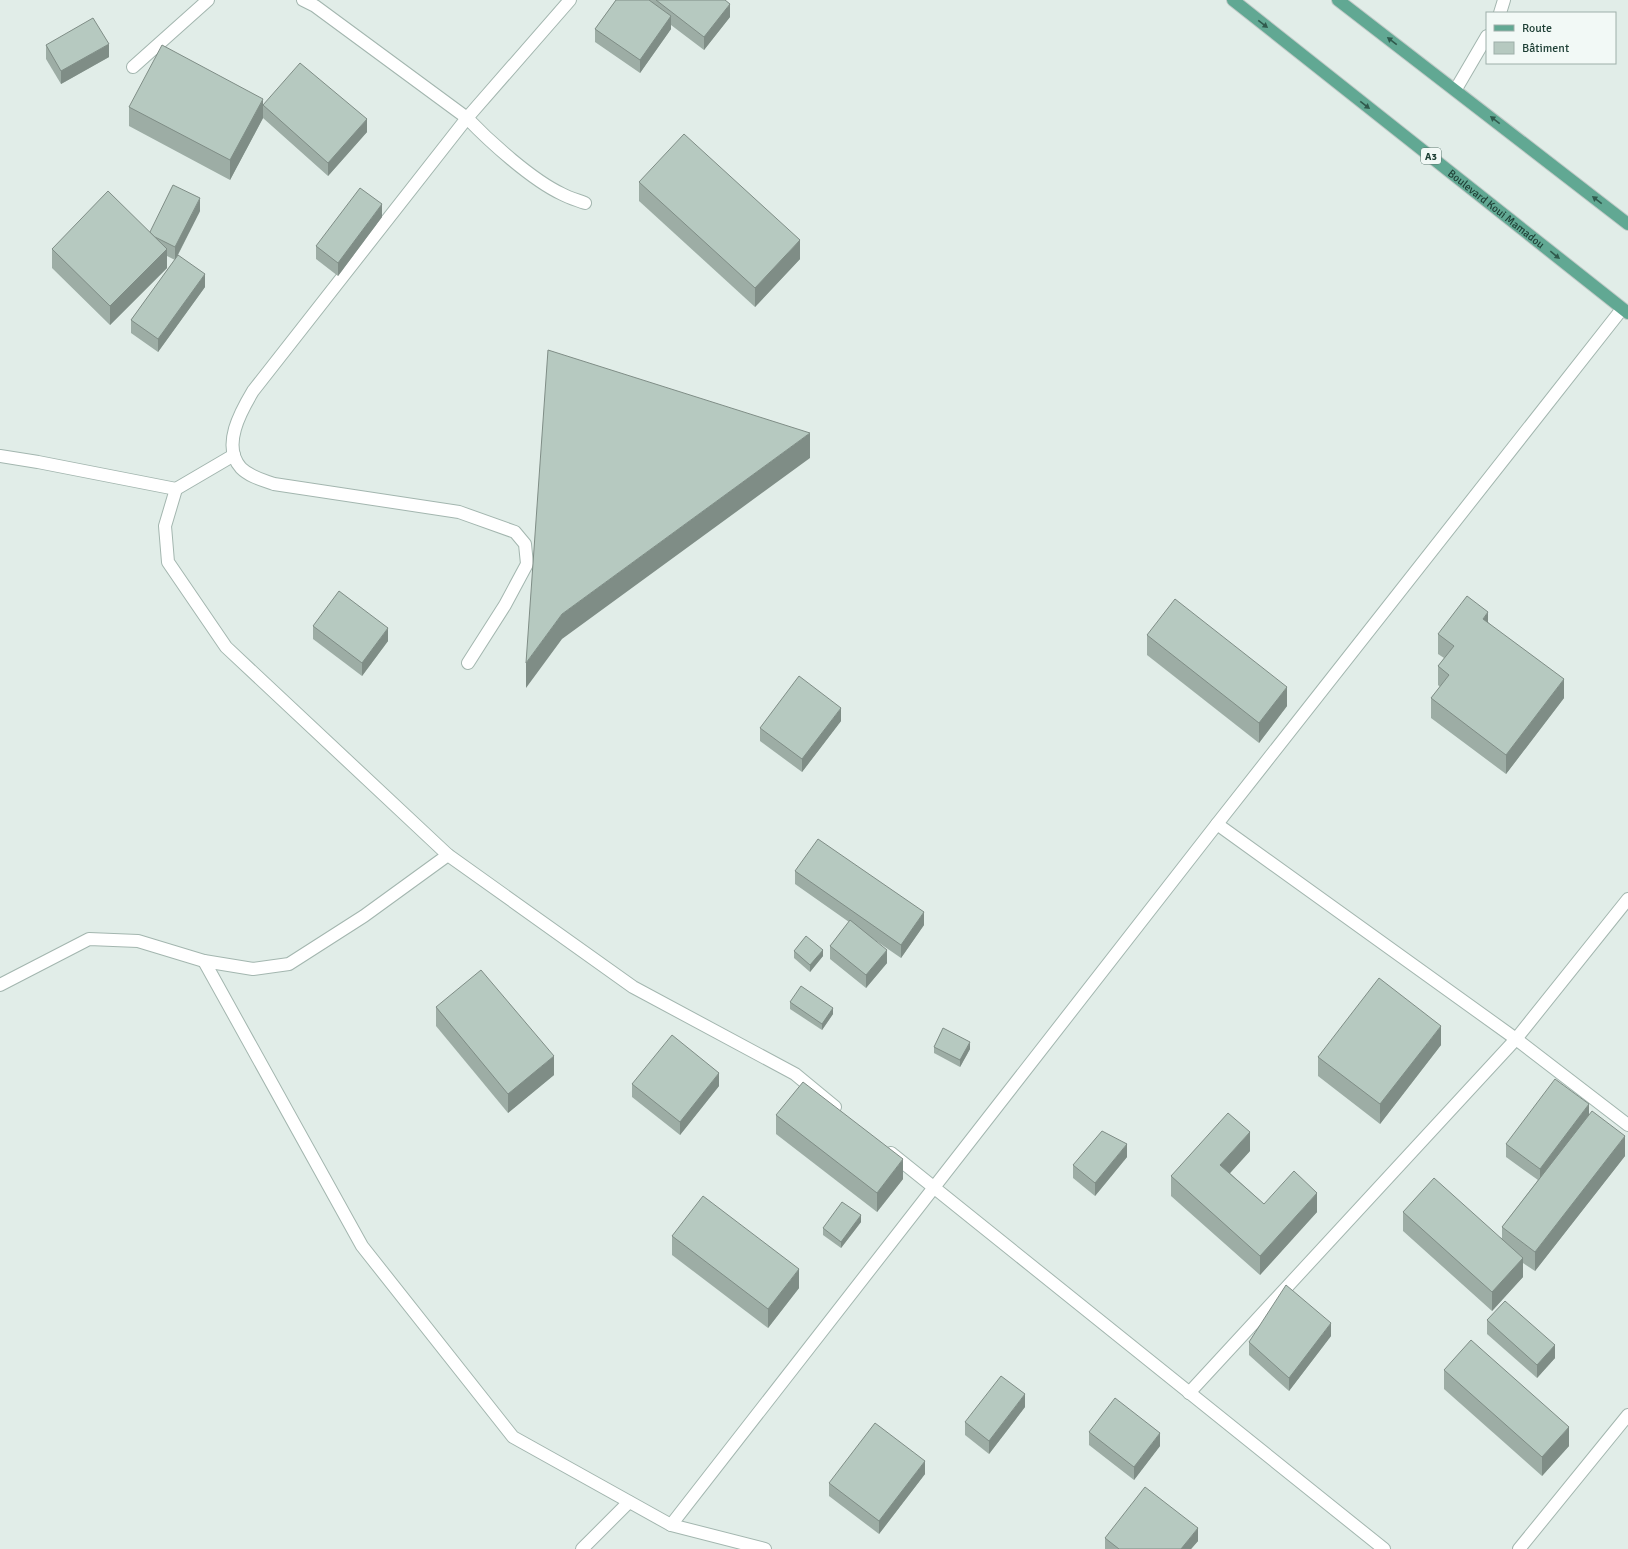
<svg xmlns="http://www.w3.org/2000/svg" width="1628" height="1549" viewBox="0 0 1628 1549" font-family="Signika,sans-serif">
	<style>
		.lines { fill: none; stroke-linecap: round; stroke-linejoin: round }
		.minor-casing { stroke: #a3b6af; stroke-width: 14 }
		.primary-casing { stroke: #c0cac7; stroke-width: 14 }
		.minor { stroke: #fff; stroke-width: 12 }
		.primary { stroke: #61a893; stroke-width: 12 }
		.wall { fill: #9dada5 }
		.shaded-wall { fill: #7f8d86 }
		.building { fill: #b6c9c0; stroke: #7f8d86 }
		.oneway { fill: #305a4d }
		.labels { text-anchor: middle; stroke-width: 4; stroke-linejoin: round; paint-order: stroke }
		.shield { fill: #f2f9f6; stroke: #5e7870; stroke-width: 1 }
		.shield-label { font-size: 10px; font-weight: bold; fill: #1f4036 }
		.street-label { font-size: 11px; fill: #1f4036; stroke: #f2f9f6 }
	</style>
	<rect width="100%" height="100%" fill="#e1ede8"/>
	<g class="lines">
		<defs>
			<g id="minor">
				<path d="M303 0 315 6 467 118C490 142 532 180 562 194 569 198 577 200 585 203"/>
				<polyline points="1500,13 1504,0"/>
				<polyline points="133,67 208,0"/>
				<polyline points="1456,89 1487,36"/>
				<polyline points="234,455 176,489 165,526 168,562 226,647 448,855 633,987 795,1074 835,1107"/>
				<polyline points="0,456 38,462 176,489"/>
				<path d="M468 663 505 605 527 564 525 544 515 532 459 512 274 484C263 480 250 477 241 468 221 446 241 411 253 391L467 118 570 0"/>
				<polyline points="1217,824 1516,1039 1628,1125"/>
				<polyline points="204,961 362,1246 513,1437 671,1525 765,1549"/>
				<polyline points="0,985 89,939 138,941 204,961 253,969 289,964 364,916 448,855"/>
				<polyline points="891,1153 1384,1549"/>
				<polyline points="1189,1393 1516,1039 1628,899"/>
				<polyline points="671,1525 1217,824 1622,309"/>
				<polyline points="582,1549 629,1502"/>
				<polyline points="1519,1549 1628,1415"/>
			</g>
			<g id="primary">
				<path id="s1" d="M1233 0 1628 313"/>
				<polyline points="1338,0 1628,224"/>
			</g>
		</defs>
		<use href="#minor" class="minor-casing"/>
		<use href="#primary" class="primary-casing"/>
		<use href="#minor" class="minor"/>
		<use href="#primary" class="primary"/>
	</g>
	<g class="wall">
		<polygon points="616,0 725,0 730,17 704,50 671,25 671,29 640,73 595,42 595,29"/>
		<polygon points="46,45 109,57 61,84 46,59"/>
		<polygon points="263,105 367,132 328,176 263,118 230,180 129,126 129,107"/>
		<polygon points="639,182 800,259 755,307 639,201"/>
		<polygon points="200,211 177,257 205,287 158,352 131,333 131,320 175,260 167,256 167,268 110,325 52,268 52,249 150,232"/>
		<polygon points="382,217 338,276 316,259 316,246"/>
		<polygon points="1488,622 1564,698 1506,774 1431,718 1431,698 1440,687 1438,685 1438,666 1444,658 1438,654 1438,634"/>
		<polygon points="313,626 388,641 362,676 313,639"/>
		<polygon points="1147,635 1287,706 1259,743 1147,655"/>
		<polygon points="841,721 802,772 760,741 760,728"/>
		<polygon points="795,871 924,925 901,958 869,936 887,963 866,988 830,959 830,946 849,922 795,884"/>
		<polygon points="794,951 823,956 810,972 794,958"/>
		<polygon points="790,1002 833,1014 822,1030 790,1009"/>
		<polygon points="436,1007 554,1075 508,1113 436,1026"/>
		<polygon points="1441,1045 1380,1124 1318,1076 1318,1057"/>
		<polygon points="934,1047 970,1049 960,1067 934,1053"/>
		<polygon points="632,1084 719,1086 680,1135 632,1097"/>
		<polygon points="1589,1114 1625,1156 1535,1271 1523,1263 1523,1277 1492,1311 1403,1231 1403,1212 1502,1238 1502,1227 1538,1180 1506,1157 1506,1144"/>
		<polygon points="776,1115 903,1179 877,1212 776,1134"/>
		<polygon points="1250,1151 1230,1173 1264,1204 1317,1212 1260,1275 1171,1196 1171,1176"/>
		<polygon points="1127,1157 1095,1196 1073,1178 1073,1165"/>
		<polygon points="861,1222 841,1248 823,1235 823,1228"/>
		<polygon points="672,1236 799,1288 768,1328 672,1255"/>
		<polygon points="1487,1320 1555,1358 1537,1378 1487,1334"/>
		<polygon points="1331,1336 1289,1391 1249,1355 1249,1342"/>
		<polygon points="1444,1370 1569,1446 1542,1476 1444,1389"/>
		<polygon points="1025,1407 989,1454 965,1435 965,1422"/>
		<polygon points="1089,1432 1160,1446 1134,1480 1089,1445"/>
		<polygon points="925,1474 879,1534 829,1496 829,1483"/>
		<polygon points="1105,1538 1198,1541 1191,1549 1105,1549"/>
	</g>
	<g class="shaded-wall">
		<polygon points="730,4 730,17 704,50 704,37"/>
		<polygon points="671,16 671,29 640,73 640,60"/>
		<polygon points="109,44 109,57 61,84 61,71"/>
		<polygon points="263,99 263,118 230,180 230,160"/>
		<polygon points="367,119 367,132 328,176 328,163"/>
		<polygon points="200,198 200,211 175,260 175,247"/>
		<polygon points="382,204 382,217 338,276 338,263"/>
		<polygon points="800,240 800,259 755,307 755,288"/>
		<polygon points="167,249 167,268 110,325 110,306"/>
		<polygon points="205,274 205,287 158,352 158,339"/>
		<polygon points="810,433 810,458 562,639 526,688 526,663 562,614"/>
		<polygon points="1488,612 1488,632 1483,619"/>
		<polygon points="388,628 388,641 362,676 362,663"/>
		<polygon points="1564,679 1564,698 1506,774 1506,755"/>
		<polygon points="1287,687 1287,706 1259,743 1259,723"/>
		<polygon points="841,708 841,721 802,772 802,759"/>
		<polygon points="924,912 924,925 901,958 901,945"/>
		<polygon points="823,950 823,956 810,972 810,965"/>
		<polygon points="887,950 887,963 866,988 866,975"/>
		<polygon points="833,1008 833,1014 822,1030 822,1024"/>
		<polygon points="1441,1026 1441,1045 1380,1124 1380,1104"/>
		<polygon points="970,1042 970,1049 960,1067 960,1060"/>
		<polygon points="554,1056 554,1075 508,1113 508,1094"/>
		<polygon points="719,1073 719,1086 680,1135 680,1122"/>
		<polygon points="1589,1104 1589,1117 1540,1182 1540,1169"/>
		<polygon points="1250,1132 1250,1151 1220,1184 1220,1165"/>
		<polygon points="1625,1136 1625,1156 1535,1271 1535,1252"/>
		<polygon points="1127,1144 1127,1157 1095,1196 1095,1183"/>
		<polygon points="903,1159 903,1179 877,1212 877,1193"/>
		<polygon points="1317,1193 1317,1212 1260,1275 1260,1256"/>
		<polygon points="861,1215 861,1222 841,1248 841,1242"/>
		<polygon points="1523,1258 1523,1277 1492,1311 1492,1292"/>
		<polygon points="799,1269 799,1288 768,1328 768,1309"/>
		<polygon points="1331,1323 1331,1336 1289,1391 1289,1378"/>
		<polygon points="1555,1345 1555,1358 1537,1378 1537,1365"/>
		<polygon points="1025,1394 1025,1407 989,1454 989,1441"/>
		<polygon points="1569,1427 1569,1446 1542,1476 1542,1457"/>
		<polygon points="1160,1433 1160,1446 1134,1480 1134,1467"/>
		<polygon points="925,1461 925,1474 879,1534 879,1521"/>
		<polygon points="1198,1528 1198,1541 1191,1549 1181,1549"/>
	</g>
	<g class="building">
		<polygon points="616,0 649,0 671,16 640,60 595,29"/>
		<polygon points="656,0 725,0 730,4 704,37"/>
		<polygon points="93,18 109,44 61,71 46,45"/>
		<polygon points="162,45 263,99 230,160 129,107"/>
		<polygon points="300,63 367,119 328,163 263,105"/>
		<polygon points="684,134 800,240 755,288 639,182"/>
		<polygon points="173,185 200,198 175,247 155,237 150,232"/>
		<polygon points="360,188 382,204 338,263 316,246"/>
		<polygon points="108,191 167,249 110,306 52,249"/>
		<polygon points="178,255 205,274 158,339 131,320"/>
		<polygon points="548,350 810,433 562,614 526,663"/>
		<polygon points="339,591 388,628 362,663 313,626"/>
		<polygon points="1467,596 1488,612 1483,619 1564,679 1506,755 1431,698 1449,675 1438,666 1454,646 1438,634"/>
		<polygon points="1175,599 1287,687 1259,723 1147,635"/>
		<polygon points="799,676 841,708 802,759 760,728"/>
		<polygon points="818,839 924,912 901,945 795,871"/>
		<polygon points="850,920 887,950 866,975 830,946"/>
		<polygon points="806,936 823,950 810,965 794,951"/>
		<polygon points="481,970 554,1056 508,1094 436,1007"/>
		<polygon points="1379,978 1441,1026 1380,1104 1318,1057"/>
		<polygon points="801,986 833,1008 822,1024 790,1002"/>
		<polygon points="943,1028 970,1042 960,1060 934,1047"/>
		<polygon points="672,1035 719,1073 680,1122 632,1084"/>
		<polygon points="1555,1079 1589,1104 1540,1169 1506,1144"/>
		<polygon points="803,1082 903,1159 877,1193 776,1115"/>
		<polygon points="1592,1111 1625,1136 1535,1252 1502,1227"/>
		<polygon points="1228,1113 1250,1132 1220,1165 1264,1204 1294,1171 1317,1193 1260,1256 1171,1176"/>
		<polygon points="1102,1131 1127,1144 1095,1183 1073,1165"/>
		<polygon points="1434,1178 1523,1258 1492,1292 1403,1212"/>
		<polygon points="703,1196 799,1269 768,1309 672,1236"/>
		<polygon points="842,1202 861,1215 841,1242 823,1228"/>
		<polygon points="1286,1285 1331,1323 1289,1378 1249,1342"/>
		<polygon points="1505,1301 1555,1345 1537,1365 1487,1320"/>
		<polygon points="1471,1340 1569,1427 1542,1457 1444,1370"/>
		<polygon points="1001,1376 1025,1394 989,1441 965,1422"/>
		<polygon points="1115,1398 1160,1433 1134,1467 1089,1432"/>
		<polygon points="875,1423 925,1461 879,1521 829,1483"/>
		<polygon points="1145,1487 1198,1528 1181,1549 1119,1549 1105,1538"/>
	</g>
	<defs><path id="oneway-solid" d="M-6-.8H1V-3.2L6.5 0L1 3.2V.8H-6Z"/></defs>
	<g class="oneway">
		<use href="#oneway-solid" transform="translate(1263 24) rotate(38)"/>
		<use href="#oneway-solid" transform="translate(1392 41) rotate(-143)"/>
		<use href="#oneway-solid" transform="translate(1365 105) rotate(38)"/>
		<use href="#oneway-solid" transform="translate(1495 120) rotate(-142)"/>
		<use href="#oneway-solid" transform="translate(1597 200) rotate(-142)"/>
		<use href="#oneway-solid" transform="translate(1555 255) rotate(39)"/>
	</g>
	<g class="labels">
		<rect class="shield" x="1421" y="148" width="20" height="16" rx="3"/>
		<g class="shield-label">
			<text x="1431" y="160">A3</text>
		</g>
		<g class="street-label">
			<text dy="4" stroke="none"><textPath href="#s1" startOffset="336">Boulevard Koui Mamadou</textPath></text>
		</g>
	</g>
	<rect x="1486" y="12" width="130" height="52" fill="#f2f9f6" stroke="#9eafa9"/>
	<rect x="1494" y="25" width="20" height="6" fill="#61a893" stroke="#9eafa9"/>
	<text x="1522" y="32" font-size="12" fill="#1f4036">Route</text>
	<rect x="1494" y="42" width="20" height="12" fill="#b6c9c0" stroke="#9eafa9"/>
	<text x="1522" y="52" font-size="12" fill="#1f4036">Bâtiment</text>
</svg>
